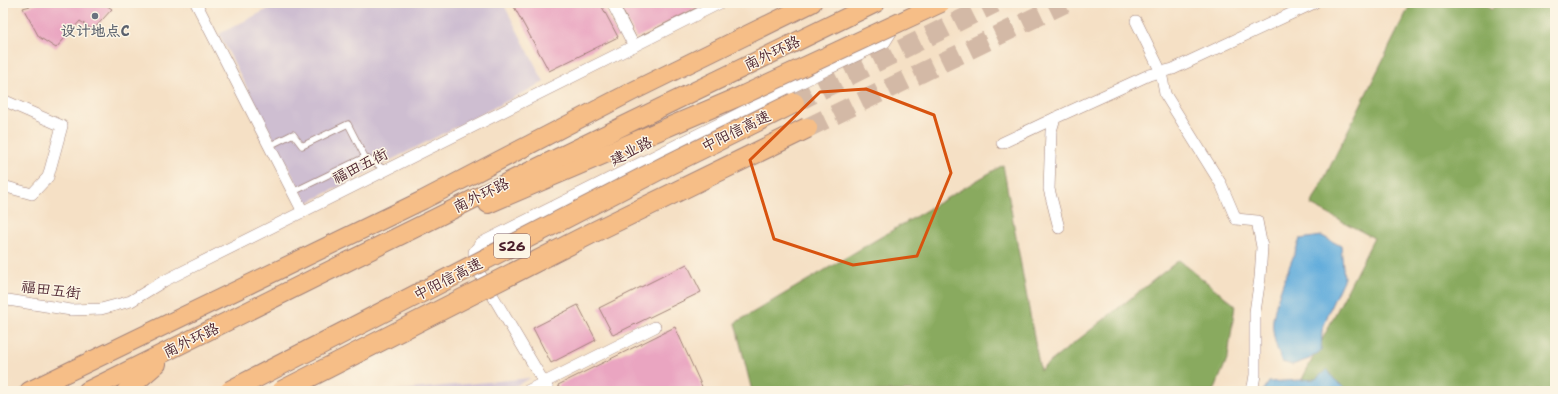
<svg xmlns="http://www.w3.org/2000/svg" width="1558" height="394" viewBox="0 0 1558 394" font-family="'Shantell Sans','LXGW WenKai TC',sans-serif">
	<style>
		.industrial { fill: #cebed1 }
		.forest { fill: #89aa5e; stroke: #6a6444 }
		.water { fill: #64addc; stroke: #576684 }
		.building { fill: #eaa5c1 }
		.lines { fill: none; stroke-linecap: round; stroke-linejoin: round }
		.motorway-tunnel { stroke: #d3b9a6; stroke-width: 20; stroke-dasharray: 20 10; stroke-linecap: butt }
		.service-casing { stroke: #a08078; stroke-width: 7 }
		.minor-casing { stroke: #a08078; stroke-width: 12 }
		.trunk-casing { stroke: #a08078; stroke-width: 20 }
		.service { stroke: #fff; stroke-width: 5.5 }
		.minor { stroke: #fff; stroke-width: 11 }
		.trunk { stroke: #f6be87; stroke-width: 18 }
		.trunk-bridge-casing { stroke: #a08078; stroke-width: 20; stroke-linecap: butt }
		.motorway-bridge-casing { stroke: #a08078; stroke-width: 22; stroke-linecap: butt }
		.trunk-bridge { stroke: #f6be87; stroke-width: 18 }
		.motorway-bridge { stroke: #f6be87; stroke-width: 20 }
		.marked { fill: none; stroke: #d8530f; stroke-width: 3; stroke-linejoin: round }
		.worship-dot { fill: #6b7280; stroke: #fcf5e5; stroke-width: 1.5 }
		.labels { text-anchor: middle; stroke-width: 3; stroke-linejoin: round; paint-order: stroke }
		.shield { fill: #fcf5e5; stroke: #7f5f63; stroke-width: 1 }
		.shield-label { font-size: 14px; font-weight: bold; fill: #4a1f2b }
		.worship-label { font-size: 15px; font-weight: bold; fill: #5b616d; stroke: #fcf5e5 }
		.street-label { font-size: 15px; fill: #4a1f2b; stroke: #fcf5e5 }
	</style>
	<rect width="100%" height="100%" fill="#fcf5e5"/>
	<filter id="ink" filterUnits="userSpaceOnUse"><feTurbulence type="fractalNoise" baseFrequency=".025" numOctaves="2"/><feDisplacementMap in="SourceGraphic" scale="8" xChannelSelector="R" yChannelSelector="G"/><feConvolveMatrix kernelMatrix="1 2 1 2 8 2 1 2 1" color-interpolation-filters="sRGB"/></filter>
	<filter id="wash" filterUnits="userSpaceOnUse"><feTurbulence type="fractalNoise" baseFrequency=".012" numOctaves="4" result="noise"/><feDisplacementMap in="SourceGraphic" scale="16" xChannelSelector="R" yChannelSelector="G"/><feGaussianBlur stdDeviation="0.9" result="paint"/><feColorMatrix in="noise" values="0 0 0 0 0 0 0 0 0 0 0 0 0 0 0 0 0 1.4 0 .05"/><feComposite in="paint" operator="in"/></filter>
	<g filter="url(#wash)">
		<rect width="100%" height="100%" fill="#f5e0c5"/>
		<g class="industrial">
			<polygon points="280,3 503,3 544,82 307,203 219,34"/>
			<polygon points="531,378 505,391 387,391"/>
		</g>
		<g class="forest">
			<polygon points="1411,3 1483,3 1492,9 1497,3 1555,3 1555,391 1296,391 1374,238 1311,205"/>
			<polygon points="1003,165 1040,370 1179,260 1235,305 1228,357 1214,391 752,391 735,323"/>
		</g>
		<g class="water">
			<path d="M1322 236 1341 246 1344 278 1331 306 1322 331 1321 351 1309 359 1292 365 1282 362C1277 350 1271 332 1273 319 1277 293 1291 264 1300 239Z"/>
			<polygon points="1327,369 1334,379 1345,388 1347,391 1263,391 1269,382 1316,379"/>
		</g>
		<g id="blocks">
			<g class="building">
				<polygon points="41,3 103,3 112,9 93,30 80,21 56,48 39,37 23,8"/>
				<polygon points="512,3 600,3 618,37 549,71"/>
				<polygon points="619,3 706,3 636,38"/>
				<polygon points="687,264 701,292 613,335 599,308"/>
				<polygon points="578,305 596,340 551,363 533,328"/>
				<polygon points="675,327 704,391 561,391 558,385"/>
			</g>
		</g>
	</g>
	<g filter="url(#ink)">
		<use href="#blocks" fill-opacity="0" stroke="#a08078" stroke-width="1"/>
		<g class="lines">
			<g class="motorway-tunnel">
				<polyline points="794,103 995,3"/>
				<polyline points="807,128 1065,3"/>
			</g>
			<defs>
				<g id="service">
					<polyline points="269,146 293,134 302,146 348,124 365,157"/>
					<polyline points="293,192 365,157 386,170"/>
				</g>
				<g id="minor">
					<polyline points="196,3 303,212"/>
					<polyline points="612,3 634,46"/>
					<polyline points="1136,21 1161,72 1165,94 1221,184 1236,219 1257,221 1262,247 1260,278 1255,312 1255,375 1253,387 1250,391"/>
					<polyline points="3,100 62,126 48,177 32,194 3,186"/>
					<polyline points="1002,143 1055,118"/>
					<polyline points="1059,228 1049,189 1051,131 1055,118 1149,75 1173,69 1314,3"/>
					<polyline points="3,300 8,300 71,310 101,309 131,301 164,281 720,3"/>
					<polyline points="527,391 655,327"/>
					<polyline points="549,391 474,264 474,252 481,243 830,68 885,42 895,26"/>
				</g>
				<g id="trunk">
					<polyline points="488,204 743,95"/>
					<polyline points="29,391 423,200 631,92 812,3"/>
					<polyline points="87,391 516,178 876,3"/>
					<polyline points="126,391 157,364"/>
				</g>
			</defs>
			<use href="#service" class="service-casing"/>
			<use href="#minor" class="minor-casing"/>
			<use href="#trunk" class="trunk-casing"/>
			<use href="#service" class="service"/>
			<use href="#minor" class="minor"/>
			<use href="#trunk" class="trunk"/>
			<defs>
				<polyline id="trunk-bridge" points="743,95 941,3"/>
				<g id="motorway-bridge">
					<polyline points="230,391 666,166 794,103"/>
					<polyline points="282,391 592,233 807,128"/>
				</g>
			</defs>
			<use href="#trunk-bridge" class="trunk-bridge-casing"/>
			<use href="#motorway-bridge" class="motorway-bridge-casing"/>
			<use href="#trunk-bridge" class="trunk-bridge"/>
			<use href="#motorway-bridge" class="motorway-bridge"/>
		</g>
	</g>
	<path class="marked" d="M866 89 934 115 951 173 917 256 853 265 774 239 750 160 820 92Z"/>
	<circle class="worship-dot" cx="95" cy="16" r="4"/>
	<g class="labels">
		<rect class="shield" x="494" y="234" width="36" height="24" rx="3"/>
		<g class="shield-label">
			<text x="512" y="251">S26</text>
		</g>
		<g class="worship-label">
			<text x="95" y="36">设计地点C</text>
		</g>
		<g class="street-label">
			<text transform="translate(772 53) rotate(-26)" y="5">南外环路</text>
			<text transform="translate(736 131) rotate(-26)" y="5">中阳信高速</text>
			<text transform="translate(631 151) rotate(-27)" y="5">建业路</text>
			<text transform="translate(360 166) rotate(-27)" y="5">福田五街</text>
			<text transform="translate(481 195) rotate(-26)" y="5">南外环路</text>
			<text transform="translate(448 279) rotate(-27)" y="5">中阳信高速</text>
			<text transform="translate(51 290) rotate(7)" y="5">福田五街</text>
			<text transform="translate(191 340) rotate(-26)" y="5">南外环路</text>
		</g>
	</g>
	<rect width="1558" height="394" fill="none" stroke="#fcf5e5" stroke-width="16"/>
</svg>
